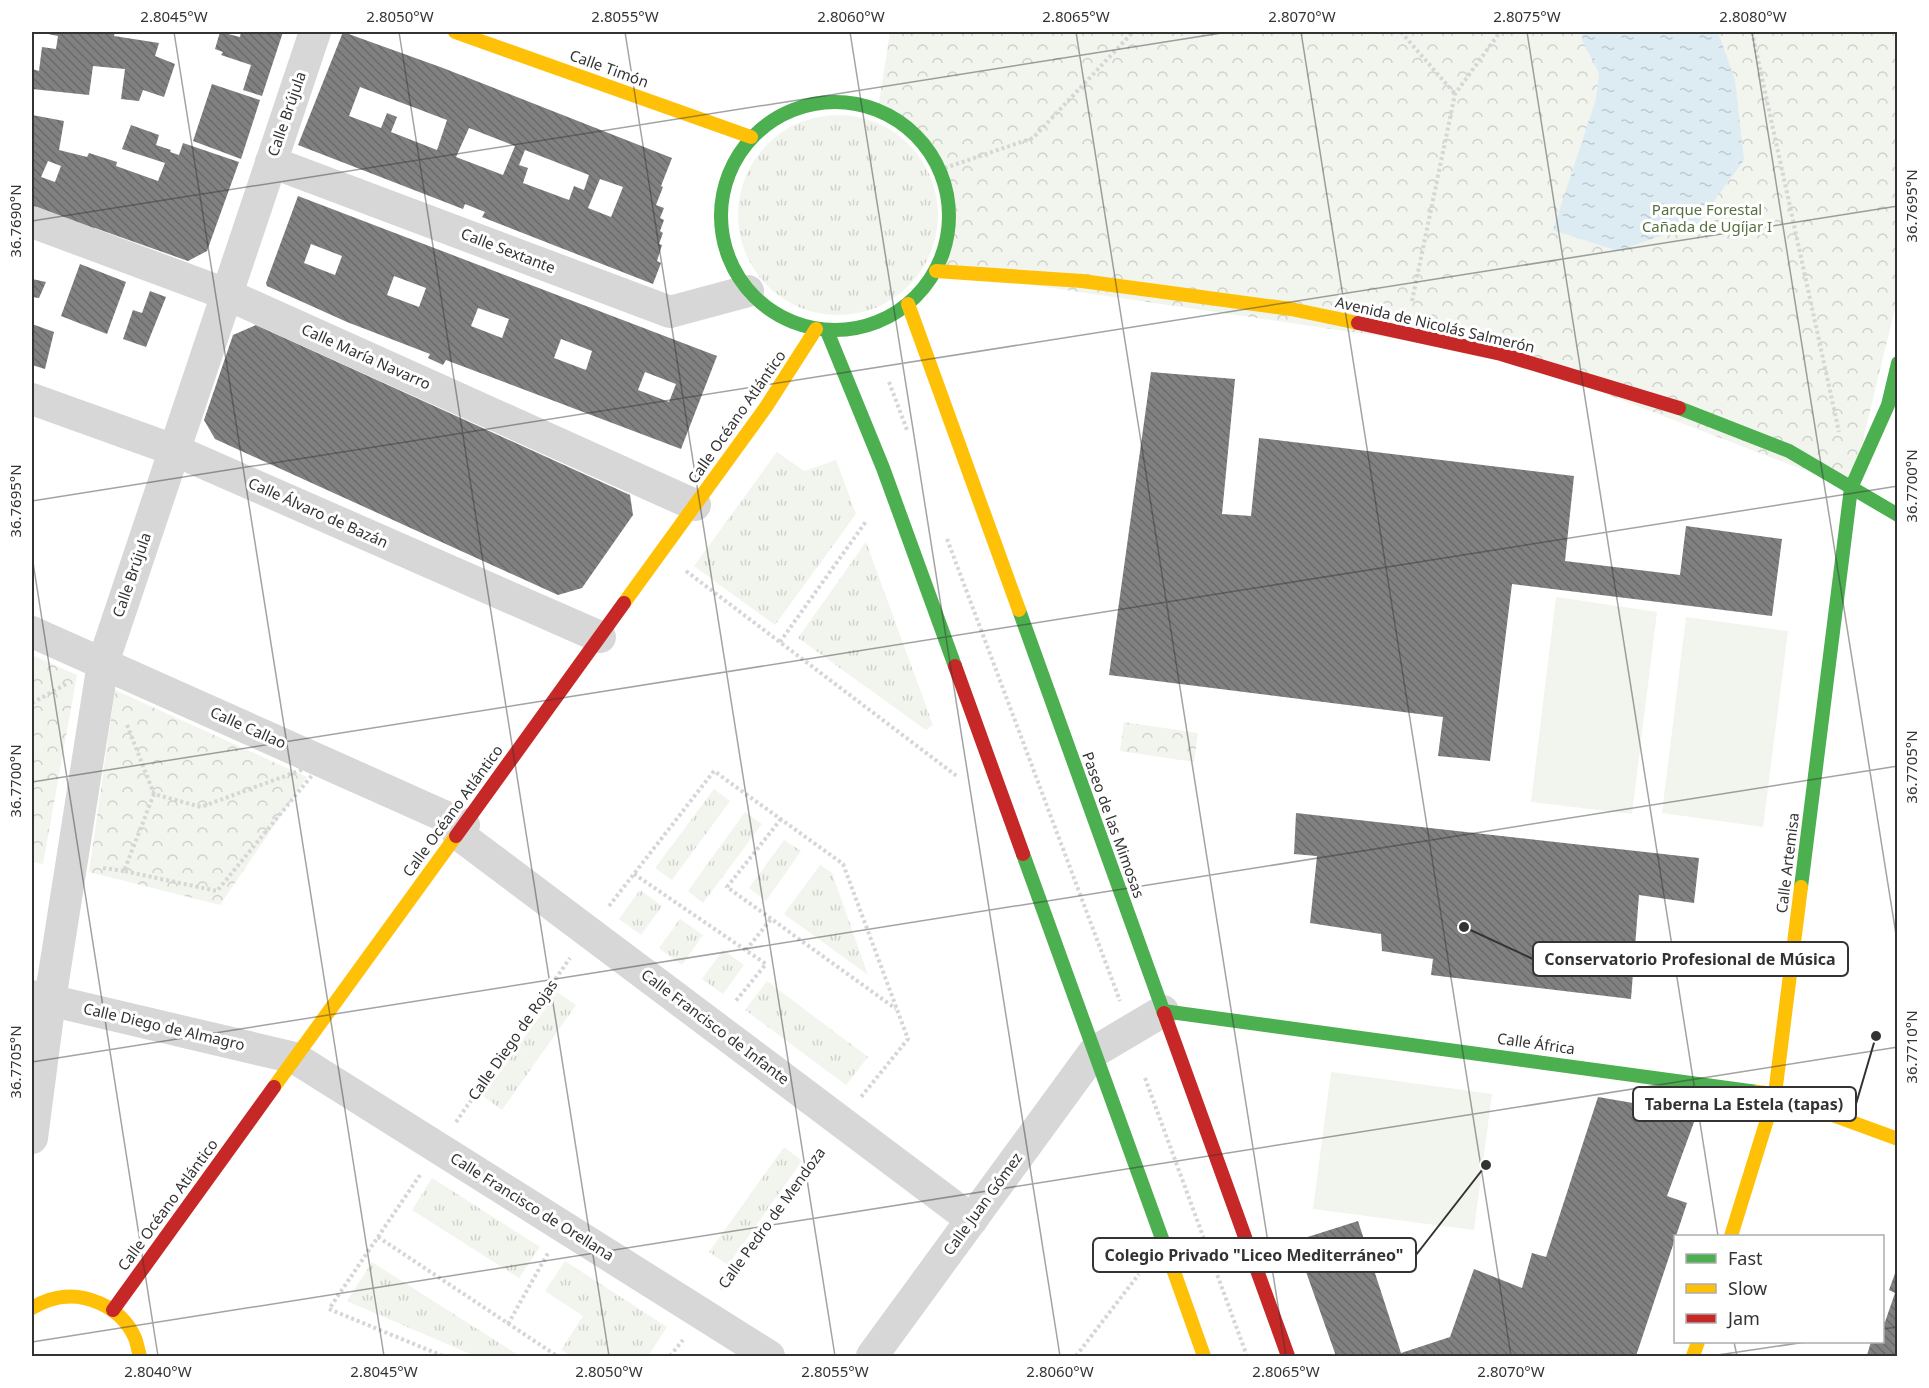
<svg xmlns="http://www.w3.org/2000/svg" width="1929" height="1388" viewBox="0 0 1929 1388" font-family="'Noto Sans',sans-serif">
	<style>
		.grass { fill: url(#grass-tufts) }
		.forest { fill: url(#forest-crowns) }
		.garden { fill: #f1f5ed }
		.water { fill: url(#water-ripples) }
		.building { fill: url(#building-back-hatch); fill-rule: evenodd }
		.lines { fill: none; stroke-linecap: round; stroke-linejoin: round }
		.path { stroke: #d6d6d6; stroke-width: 4; stroke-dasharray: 3 3; stroke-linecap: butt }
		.street { stroke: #d7d7d7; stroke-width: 32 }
		.fast { stroke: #4caf50; stroke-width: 14 }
		.slow { stroke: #ffc107; stroke-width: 14 }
		.jam { stroke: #c62828; stroke-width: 14 }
		.ticks { fill: none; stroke: #333; stroke-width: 1.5; stroke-opacity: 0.45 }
		.labels { text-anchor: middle; stroke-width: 6; stroke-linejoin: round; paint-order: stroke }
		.street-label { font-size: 15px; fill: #333; stroke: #fff }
		.park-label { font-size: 15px; fill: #56703f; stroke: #fff }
		.leader { fill: none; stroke: #333; stroke-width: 2 }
		.callout-dot { fill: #333; stroke: #fff; stroke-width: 2 }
		.callout { fill: #fff; stroke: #333; stroke-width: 2 }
		.callout-label { font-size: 16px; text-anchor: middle; font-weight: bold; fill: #333 }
		.neatline { fill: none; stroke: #333; stroke-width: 2 }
		.ticks-label { font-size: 15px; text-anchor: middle; fill: #333 }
	</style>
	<defs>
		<pattern id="grass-tufts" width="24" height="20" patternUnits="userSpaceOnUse" patternTransform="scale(1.5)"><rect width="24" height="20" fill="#f1f5ed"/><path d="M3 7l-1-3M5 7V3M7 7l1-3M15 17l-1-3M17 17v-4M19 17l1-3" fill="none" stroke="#cfd2cc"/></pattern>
		<pattern id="forest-crowns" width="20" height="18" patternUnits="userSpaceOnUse" patternTransform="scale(1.5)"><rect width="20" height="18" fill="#f1f5ed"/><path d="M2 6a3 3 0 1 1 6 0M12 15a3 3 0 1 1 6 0" fill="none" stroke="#cfd2cc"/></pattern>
		<pattern id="water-ripples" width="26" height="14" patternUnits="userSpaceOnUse" patternTransform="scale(1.5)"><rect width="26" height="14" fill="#ddebf3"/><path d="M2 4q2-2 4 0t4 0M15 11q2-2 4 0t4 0" fill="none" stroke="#becad1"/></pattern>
		<pattern id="building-back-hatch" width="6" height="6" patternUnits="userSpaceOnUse" patternTransform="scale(1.5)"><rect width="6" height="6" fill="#818181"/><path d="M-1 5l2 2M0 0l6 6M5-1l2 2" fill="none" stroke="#6a6a6a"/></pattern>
	</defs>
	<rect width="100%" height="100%" fill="#fff"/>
	<g class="grass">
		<circle cx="838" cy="215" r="100"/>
		<polygon points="777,452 804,471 836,460 856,514 775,625 694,566"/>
		<polygon points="866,542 933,725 926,730 798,638"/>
		<polygon points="714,789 730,801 672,880 655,868"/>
		<polygon points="745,812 762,824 703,903 688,891"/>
		<polygon points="784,840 801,851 766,901 749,888"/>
		<polygon points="820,865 832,873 868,975 784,914"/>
		<polygon points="640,890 662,906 641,935 619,919"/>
		<polygon points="680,919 703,935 682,965 659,948"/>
		<polygon points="723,950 744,965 723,994 702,979"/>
		<polygon points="767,981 868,1057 846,1085 745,1010"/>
		<polygon points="557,992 576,1005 502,1110 483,1096"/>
		<polygon points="784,1147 802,1161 728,1265 709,1252"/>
		<polygon points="432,1178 540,1247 519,1278 412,1210"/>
		<polygon points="565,1261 667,1327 648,1356 571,1356 561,1350 583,1316 545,1291"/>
		<polygon points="372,1262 520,1356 475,1356 347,1301"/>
	</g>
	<g class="forest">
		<path d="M890 32H1897V301L1851 488 1501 354 936 271C939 264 942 256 945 249 957 210 944 165 917 136 906 124 891 117 878 109Z"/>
		<polygon points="32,655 77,675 43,864 32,862"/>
		<polygon points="115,690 307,777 220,905 89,872"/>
		<polygon points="1124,722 1198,733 1194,762 1120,751"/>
	</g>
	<g class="garden">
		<polygon points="1556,597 1657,612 1632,814 1531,802"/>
		<polygon points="1686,617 1788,631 1763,827 1662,813"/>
		<polygon points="1331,1072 1492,1094 1474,1230 1313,1209"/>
	</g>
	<polygon class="water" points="1582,32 1718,32 1735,80 1744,160 1698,223 1618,251 1553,230 1596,99 1599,73 1582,40"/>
	<g class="building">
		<polygon points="38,32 115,32 114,36 159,43 155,56 175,64 164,97 143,90 139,101 121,99 125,69 93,66 89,95 32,89 32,69 39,71 42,47 56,49 58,36"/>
		<polygon points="220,32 240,37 241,32 283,32 262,96 243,90 251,65 221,55 223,52 215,49"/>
		<path d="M343 32 443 68 672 158 661 186 663 187 656 205 664 208 660 218 664 220 660 231 663 233 659 244 662 245 657 261 661 263 653 284 482 217 485 212 465 204 463 209 298 145ZM360 87 447 120 437 150 391 132 397 117 387 113 381 128 349 116ZM469 128 515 146 503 175 456 157ZM525 150 589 175 584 190 574 186 569 200 523 183 528 168 519 165ZM600 179 623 187 611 217 588 208Z"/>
		<polygon points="212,84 260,100 241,159 193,141"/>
		<path d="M32 115 64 121 59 150 87 157 89 153 117 162 116 166 158 181 165 163 122 149 131 125 159 135 156 145 171 150 170 152 179 155 183 143 239 162 207 251 188 261 95 228 93 234 32 215ZM48 161 61 166 55 182 41 177Z"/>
		<path d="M298 196 717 356 681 449 446 360 443 365 428 358 430 354 347 322 267 286 266 283ZM311 244 342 256 335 275 304 263ZM394 276 426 288 419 307 387 295ZM478 308 509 319 502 338 471 326ZM561 339 592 351 586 370 554 358ZM645 372 676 384 669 402 638 390Z"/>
		<polygon points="80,264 126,282 107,334 61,316"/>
		<polygon points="32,279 46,282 39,298 32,297"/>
		<polygon points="150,291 166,297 146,347 123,339 133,310 142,313"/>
		<polygon points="32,324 54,332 45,369 32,365"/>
		<polygon points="256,325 630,495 633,515 582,588 558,595 215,439 204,420 233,335"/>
		<polygon points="1151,372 1235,379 1222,514 1251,516 1259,438 1574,476 1565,561 1680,575 1686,526 1782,539 1772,616 1512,584 1490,761 1438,756 1443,717 1109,675"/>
		<polygon points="1296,813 1699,858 1694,903 1639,895 1631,999 1431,975 1433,959 1382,951 1381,934 1310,923 1317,856 1294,854"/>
		<polygon points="1598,1097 1697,1114 1667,1196 1687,1203 1636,1356 1336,1356 1295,1241 1358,1221 1401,1353 1450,1337 1474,1269 1522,1288 1532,1253 1546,1257"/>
		<polygon points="1898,1265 1898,1356 1867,1355 1871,1342 1882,1342 1882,1322 1885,1322 1895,1293 1889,1290"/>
	</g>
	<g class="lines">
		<g class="path">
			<polyline points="1401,32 1455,94"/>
			<polyline points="1752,32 1839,432"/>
			<polyline points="939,170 1033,138 1133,32"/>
			<polyline points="1412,301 1455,94 1500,32"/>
			<polyline points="889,382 907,430"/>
			<polyline points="947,539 1120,1001"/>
			<polyline points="686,571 958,777"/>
			<polyline points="780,642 867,520"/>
			<polyline points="32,703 68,683"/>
			<polyline points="127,725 154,794"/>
			<polygon points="323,762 217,891 124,871 154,794 201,807"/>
			<polyline points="781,819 727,887 896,1009"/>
			<polyline points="103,868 124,871"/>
			<polyline points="634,874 766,964 735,1002"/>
			<polyline points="609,906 714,771 843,864 908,1039 861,1097"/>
			<polyline points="746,950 771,919"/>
			<polyline points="1145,1078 1247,1356"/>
			<polyline points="456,1122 570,958"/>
			<polyline points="420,1175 329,1309 443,1356"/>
			<polyline points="378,1237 557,1356"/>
			<polyline points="721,1289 822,1149"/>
			<polyline points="508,1324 548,1253"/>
			<polyline points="670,1356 683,1340"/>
			<polyline points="1076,1356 1139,1274"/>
		</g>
		<g class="street">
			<polyline points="271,162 670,312 748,291"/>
			<polyline points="32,222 226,294 695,505"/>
			<polyline points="32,399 174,450 600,637"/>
			<polyline points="32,632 464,825"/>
			<polyline points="458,834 972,1220"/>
			<polyline points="32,996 295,1058 769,1356"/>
			<polyline points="32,1138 50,1000 103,663 315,32"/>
			<polyline points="872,1356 1094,1052 1163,1011"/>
		</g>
		<g class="fast">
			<circle cx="835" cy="216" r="114"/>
			<polyline points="827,331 883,468 955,666"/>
			<polyline points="1679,408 1789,451 1898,515"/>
			<polyline points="1019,610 1164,1013"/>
			<polyline points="1023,854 1173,1269"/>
			<polyline points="1801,887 1851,488 1888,405 1898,363"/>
			<polyline points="1163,1011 1757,1092"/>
		</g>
		<g class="slow">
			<polyline points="455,32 751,137"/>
			<polyline points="936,271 1082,281 1291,309 1358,323"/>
			<polyline points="908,304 1019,610"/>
			<polyline points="624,603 766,407 816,329"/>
			<polyline points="274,1087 456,836"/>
			<polyline points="1757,1092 1775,1094 1898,1139"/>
			<polyline points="1731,1236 1775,1094 1801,887"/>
			<polyline points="1173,1269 1204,1356"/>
			<path d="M32 1308C37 1305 43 1302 49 1300 82 1289 121 1306 135 1338 137 1343 138 1350 140 1356"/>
			<polyline points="1693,1356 1698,1342"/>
		</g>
		<g class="jam">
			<polyline points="1358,323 1501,354 1679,408"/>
			<polyline points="955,666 1023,854"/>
			<polyline points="456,836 624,603"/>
			<polyline points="1164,1013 1288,1356"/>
			<polyline points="113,1310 274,1087"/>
		</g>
	</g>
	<path class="ticks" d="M174 32 384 1356M399 32 609 1356M625 32 835 1356M850 32 1060 1356M1076 32 1286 1356M1301 32 1511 1356M1527 32 1718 1236M1752 32 1898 947M32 221 1228 32M32 501 1898 206M32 556 158 1356M32 782 1898 486M32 1062 1898 766M1882 1329 1898 1327M32 1342 1898 1047M1734 1342 1737 1356M1711 1356 1806 1342"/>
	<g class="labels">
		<g class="street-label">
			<text transform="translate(609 69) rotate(20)" y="5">Calle Timón</text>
			<text transform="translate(287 114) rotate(-71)" y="5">Calle Brújula</text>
			<text transform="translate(508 251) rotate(21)" y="5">Calle Sextante</text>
			<text transform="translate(1435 325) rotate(13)" y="5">Avenida de Nicolás Salmerón</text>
			<text transform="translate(366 357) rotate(24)" y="5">Calle María Navarro</text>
			<text transform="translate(737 417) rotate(-55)" y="5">Calle Océano Atlántico</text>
			<text transform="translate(318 513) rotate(24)" y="5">Calle Álvaro de Bazán</text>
			<text transform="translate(132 575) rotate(-71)" y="5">Calle Brújula</text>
			<text transform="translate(248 728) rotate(24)" y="5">Calle Callao</text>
			<text transform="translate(453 811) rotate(-54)" y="5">Calle Océano Atlántico</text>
			<text transform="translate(1113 825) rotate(70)" y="5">Paseo de las Mimosas</text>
			<text transform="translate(1788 863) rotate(-83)" y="5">Calle Artemisa</text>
			<text transform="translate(164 1027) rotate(13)" y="5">Calle Diego de Almagro</text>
			<text transform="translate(715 1027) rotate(37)" y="5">Calle Francisco de Infante</text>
			<text transform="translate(513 1040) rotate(-55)" y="5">Calle Diego de Rojas</text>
			<text transform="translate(1536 1044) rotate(8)" y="5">Calle África</text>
			<text transform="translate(983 1204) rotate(-54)" y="5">Calle Juan Gómez</text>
			<text transform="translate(168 1205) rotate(-54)" y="5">Calle Océano Atlántico</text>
			<text transform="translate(532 1207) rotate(32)" y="5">Calle Francisco de Orellana</text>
			<text transform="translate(772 1218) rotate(-54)" y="5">Calle Pedro de Mendoza</text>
		</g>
		<g class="park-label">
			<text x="1707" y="215">Parque Forestal<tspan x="1707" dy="17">Cañada de Ugíjar I</tspan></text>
		</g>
	</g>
	<path class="leader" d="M1464 927L1533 959M1876 1036L1856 1104M1486 1165L1416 1255"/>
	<g class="callout-dot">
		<circle cx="1464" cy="927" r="6"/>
		<circle cx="1876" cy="1036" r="6"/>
		<circle cx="1486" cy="1165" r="6"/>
	</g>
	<g class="callout">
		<rect x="1533" y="942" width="315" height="34" rx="6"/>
		<rect x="1633" y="1087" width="223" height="34" rx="6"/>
		<rect x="1093" y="1238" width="323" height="34" rx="6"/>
	</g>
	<g class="callout-label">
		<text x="1690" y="965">Conservatorio Profesional de Música</text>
		<text x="1744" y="1110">Taberna La Estela (tapas)</text>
		<text x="1254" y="1261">Colegio Privado "Liceo Mediterráneo"</text>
	</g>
	<rect width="1929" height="1388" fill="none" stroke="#ffffff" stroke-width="66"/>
	<rect x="1674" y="1235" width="210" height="108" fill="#ffffff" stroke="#adadad" stroke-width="1.5"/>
	<rect x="1686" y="1254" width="30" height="9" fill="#4caf50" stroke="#adadad" stroke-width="1.5"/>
	<text x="1728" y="1265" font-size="18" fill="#333333">Fast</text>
	<rect x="1686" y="1284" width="30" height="9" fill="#ffc107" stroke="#adadad" stroke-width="1.5"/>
	<text x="1728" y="1295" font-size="18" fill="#333333">Slow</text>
	<rect x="1686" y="1314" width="30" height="9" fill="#c62828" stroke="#adadad" stroke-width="1.5"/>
	<text x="1728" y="1325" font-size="18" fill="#333333">Jam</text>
	<rect x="33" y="33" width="1863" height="1322" class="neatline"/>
	<g class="ticks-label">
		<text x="174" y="22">2.8045°W</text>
		<text x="400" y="22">2.8050°W</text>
		<text x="625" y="22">2.8055°W</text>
		<text x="851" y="22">2.8060°W</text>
		<text x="1076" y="22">2.8065°W</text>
		<text x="1302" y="22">2.8070°W</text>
		<text x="1527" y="22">2.8075°W</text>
		<text x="1753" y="22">2.8080°W</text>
		<text transform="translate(1912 206) rotate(-90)" y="5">36.7695°N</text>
		<text transform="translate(16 221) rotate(-90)" y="5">36.7690°N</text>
		<text transform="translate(1912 486) rotate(-90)" y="5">36.7700°N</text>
		<text transform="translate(16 501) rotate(-90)" y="5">36.7695°N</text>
		<text transform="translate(1912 767) rotate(-90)" y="5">36.7705°N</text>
		<text transform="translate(16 781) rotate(-90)" y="5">36.7700°N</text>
		<text transform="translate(1912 1047) rotate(-90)" y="5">36.7710°N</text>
		<text transform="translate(16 1062) rotate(-90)" y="5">36.7705°N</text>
		<text x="158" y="1377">2.8040°W</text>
		<text x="384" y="1377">2.8045°W</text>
		<text x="609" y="1377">2.8050°W</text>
		<text x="835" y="1377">2.8055°W</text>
		<text x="1060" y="1377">2.8060°W</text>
		<text x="1286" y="1377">2.8065°W</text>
		<text x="1511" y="1377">2.8070°W</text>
	</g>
</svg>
